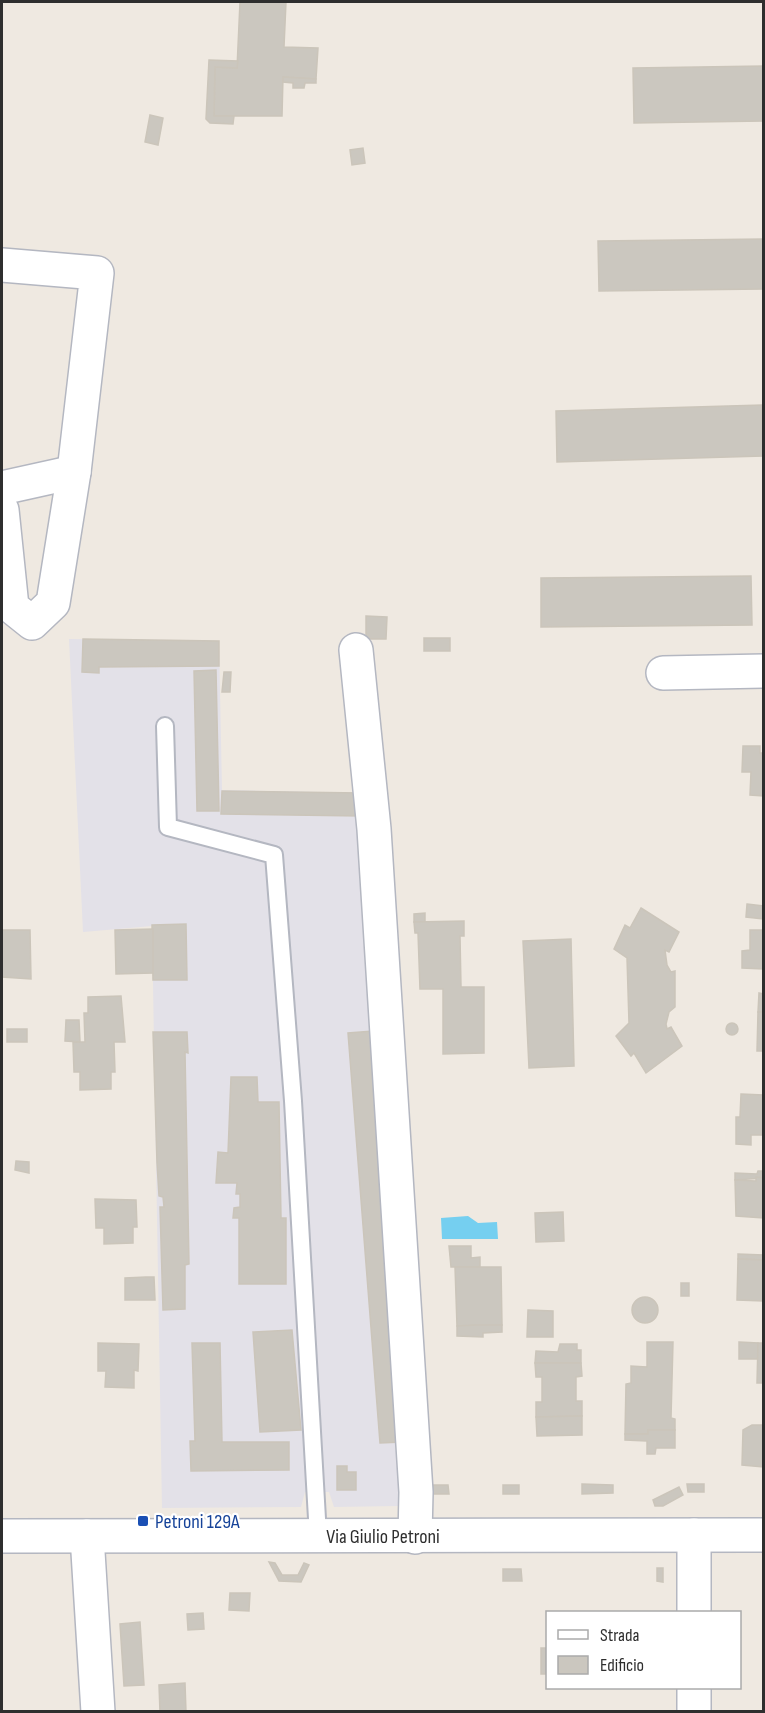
<svg xmlns="http://www.w3.org/2000/svg" width="765" height="1713" viewBox="0 0 765 1713" font-family="'Sofia Sans Condensed',sans-serif">
	<style>
		.industrial { fill: #e3e1e8 }
		.water { fill: #75cff0 }
		.building { fill: #cbc7bf; stroke: #cbc5ba; stroke-width: 1.5 }
		.lines { fill: none; stroke-linecap: round; stroke-linejoin: round }
		.lane-casing { stroke: #b4b7c1; stroke-width: 20 }
		.street-casing { stroke: #b4b7c1; stroke-width: 36 }
		.secondary-casing { stroke: #b4b7c1; stroke-width: 36 }
		.lane { stroke: #fff; stroke-width: 16 }
		.street { stroke: #fff; stroke-width: 33 }
		.secondary { stroke: #fff; stroke-width: 33 }
		.transit-dot { fill: #1a4fb4; stroke: #fff; stroke-width: 2 }
		.labels { text-anchor: middle; stroke-width: 4.5; stroke-linejoin: round; paint-order: stroke }
		.transit-label { font-size: 20px; fill: #164399; stroke: #fff; text-anchor: start }
		.street-label { font-size: 20px; fill: #2e2e2e; stroke: #fff }
	</style>
	<rect width="100%" height="100%" fill="#efe9e1"/>
	<polygon class="industrial" points="69,639 219,641 222,790 361,793 407,1495 398,1506 334,1507 329,1492 305,1492 301,1507 162,1508 152,926 83,932"/>
	<polygon class="water" points="468,1216 478,1223 497,1222 498,1239 442,1239 441,1218"/>
	<g class="building">
		<polygon points="240,2 286,2 284,47 318,48 316,79 283,77 282,116 214,116 215,67 237,68"/>
		<polygon points="209,60 238,61 237,68 215,67 214,116 234,116 233,124 210,123 206,119"/>
		<polygon points="764,66 764,121 634,123 633,68"/>
		<polygon points="283,77 316,79 316,83 305,83 304,88 293,88 293,83 283,82"/>
		<polygon points="150,115 163,118 158,145 145,142"/>
		<polygon points="363,148 365,163 352,165 350,150"/>
		<polygon points="764,239 764,289 599,291 598,241"/>
		<polygon points="762,405 763,456 557,462 556,411"/>
		<polygon points="751,576 752,625 541,627 541,578"/>
		<polygon points="366,616 387,617 386,639 366,639"/>
		<rect x="424" y="638" width="26" height="13"/>
		<polygon points="83,639 219,641 219,666 99,667 99,673 82,672"/>
		<polygon points="216,670 219,811 197,811 194,671"/>
		<polygon points="224,672 231,672 230,692 222,692"/>
		<polygon points="743,746 760,746 760,753 764,753 764,796 750,795 751,772 742,772"/>
		<polygon points="222,791 361,793 361,816 221,814"/>
		<polygon points="747,904 764,906 763,919 746,917"/>
		<polygon points="641,908 679,932 669,952 665,950 667,965 671,972 675,971 675,1007 669,1012 666,1024 667,1029 671,1027 682,1046 646,1073 634,1053 631,1056 616,1036 629,1023 627,958 614,949 625,925 630,928"/>
		<polygon points="425,913 425,922 414,922 414,914"/>
		<polygon points="464,921 464,936 460,936 461,987 484,987 484,1053 443,1054 443,989 420,989 418,933 415,933 414,922"/>
		<polygon points="186,924 187,980 153,980 152,925"/>
		<polygon points="153,929 153,973 116,974 115,930"/>
		<polygon points="2,930 30,930 31,979 2,977"/>
		<polygon points="750,930 764,930 764,969 742,968 742,951 750,950"/>
		<polygon points="571,939 574,1066 529,1068 523,941"/>
		<polygon points="759,993 764,994 764,1012 758,1012"/>
		<polygon points="121,996 125,1042 114,1042 115,1072 111,1072 111,1089 80,1090 80,1072 74,1072 73,1042 85,1042 84,1013 88,1013 88,997"/>
		<polygon points="758,1012 764,1012 764,1051 757,1051"/>
		<polygon points="66,1020 79,1020 80,1042 65,1041"/>
		<circle cx="732" cy="1029" r="6"/>
		<rect x="7" y="1029" width="20" height="13"/>
		<polygon points="373,1031 402,1442 380,1443 348,1033"/>
		<polygon points="153,1032 187,1032 188,1053 185,1052 189,1264 185,1265 185,1309 163,1310 160,1207 164,1207 163,1197 159,1196 157,1163"/>
		<polygon points="231,1077 257,1077 258,1102 279,1102 281,1218 286,1218 286,1284 239,1284 239,1218 233,1218 234,1208 240,1207 240,1194 236,1194 237,1183 216,1183 218,1152 228,1153"/>
		<polygon points="741,1094 764,1095 764,1135 751,1135 751,1145 736,1144 736,1117 740,1117"/>
		<polygon points="16,1161 29,1162 29,1173 15,1170"/>
		<polygon points="758,1171 764,1171 764,1178 735,1180 735,1173 757,1174"/>
		<polygon points="756,1177 764,1178 764,1218 736,1216 735,1180 756,1181"/>
		<polygon points="95,1199 136,1200 137,1227 133,1227 133,1243 104,1244 104,1228 96,1228"/>
		<polygon points="563,1212 564,1241 536,1242 535,1213"/>
		<polygon points="449,1246 471,1246 471,1258 480,1257 480,1267 451,1267"/>
		<polygon points="738,1254 764,1255 764,1260 738,1259"/>
		<polygon points="738,1259 764,1260 764,1301 737,1300"/>
		<polygon points="455,1267 501,1267 502,1325 457,1326"/>
		<polygon points="146,1277 154,1277 155,1300 125,1300 125,1278"/>
		<rect x="681" y="1283" width="8" height="13"/>
		<circle cx="645" cy="1310" r="13"/>
		<polygon points="528,1310 553,1311 553,1337 527,1337"/>
		<polygon points="476,1325 502,1325 502,1332 483,1333 483,1337 457,1336 457,1326"/>
		<polygon points="292,1330 301,1430 260,1432 253,1332"/>
		<polygon points="647,1342 673,1342 671,1418 675,1419 675,1430 648,1430 648,1434 625,1434 626,1384 631,1383 631,1366 647,1367"/>
		<polygon points="739,1342 758,1343 758,1359 739,1359"/>
		<polygon points="98,1343 139,1344 138,1371 134,1370 134,1388 105,1387 106,1371 98,1371"/>
		<polygon points="192,1343 220,1343 222,1442 289,1442 289,1470 191,1471 190,1441 195,1441"/>
		<polygon points="758,1343 764,1343 764,1383 757,1383"/>
		<polygon points="560,1344 577,1344 577,1350 581,1350 581,1363 535,1363 536,1351 558,1352"/>
		<polygon points="535,1363 581,1363 582,1376 576,1377 576,1401 582,1401 582,1416 536,1417 536,1402 542,1402 542,1377 536,1377"/>
		<polygon points="582,1416 582,1435 537,1436 536,1417"/>
		<polygon points="752,1425 764,1425 764,1467 742,1465 743,1430"/>
		<polygon points="648,1430 675,1430 675,1448 656,1448 655,1454 647,1454 647,1441 625,1440 625,1434 648,1434"/>
		<polygon points="337,1466 347,1466 347,1472 356,1472 356,1490 337,1490"/>
		<polygon points="582,1484 613,1485 613,1493 582,1494"/>
		<polygon points="687,1484 704,1484 704,1492 688,1492"/>
		<polygon points="432,1485 448,1485 449,1494 431,1494"/>
		<rect x="503" y="1485" width="16" height="9"/>
		<polygon points="679,1487 683,1495 663,1506 655,1506 653,1500"/>
		<polygon points="269,1562 275,1563 282,1575 298,1575 304,1563 309,1565 301,1582 279,1581"/>
		<polygon points="657,1568 663,1568 663,1582 657,1581"/>
		<polygon points="503,1569 521,1569 522,1581 503,1581"/>
		<polygon points="230,1593 250,1593 249,1611 229,1610"/>
		<polygon points="203,1613 204,1629 188,1630 187,1614"/>
		<polygon points="140,1622 144,1685 124,1686 120,1624"/>
		<rect x="541" y="1648" width="7" height="26"/>
		<polygon points="185,1683 186,1712 160,1712 159,1685"/>
	</g>
	<g class="lines">
		<defs>
			<polyline id="lane" points="165,726 168,827 274,855 293,1101 318,1536"/>
			<g id="street">
				<polyline points="2,265 97,273 74,472 53,603 32,623 12,607 2,510"/>
				<polyline points="2,488 74,472"/>
				<polyline points="356,650 374,829 416,1492 415,1537"/>
				<polyline points="663,673 764,671"/>
				<polyline points="694,1535 694,1612"/>
				<polyline points="87,1536 98,1712"/>
				<polyline points="694,1688 694,1712"/>
			</g>
			<polyline id="secondary" points="2,1536 764,1535"/>
		</defs>
		<use href="#lane" class="lane-casing"/>
		<use href="#street" class="street-casing"/>
		<use href="#secondary" class="secondary-casing"/>
		<use href="#lane" class="lane"/>
		<use href="#street" class="street"/>
		<use href="#secondary" class="secondary"/>
	</g>
	<rect class="transit-dot" x="137" y="1515" width="12" height="12" rx="3"/>
	<g class="labels">
		<g class="transit-label">
			<text x="155" y="1528">Petroni 129A</text>
		</g>
		<g class="street-label">
			<text x="383" y="1543">Via Giulio Petroni</text>
		</g>
	</g>
	<rect width="765" height="1713" fill="none" stroke="#2e2e2e" stroke-width="6"/>
	<rect x="546" y="1611" width="195" height="78" fill="#ffffff" stroke="#ababab" stroke-width="1.5"/>
	<rect x="558" y="1630" width="30" height="9" fill="#ffffff" stroke="#ababab" stroke-width="1.5"/>
	<text x="600" y="1641" font-size="18" fill="#2e2e2e">Strada</text>
	<rect x="558" y="1656" width="30" height="18" fill="#cbc7bf" stroke="#ababab" stroke-width="1.5"/>
	<text x="600" y="1671" font-size="18" fill="#2e2e2e">Edificio</text>
</svg>
